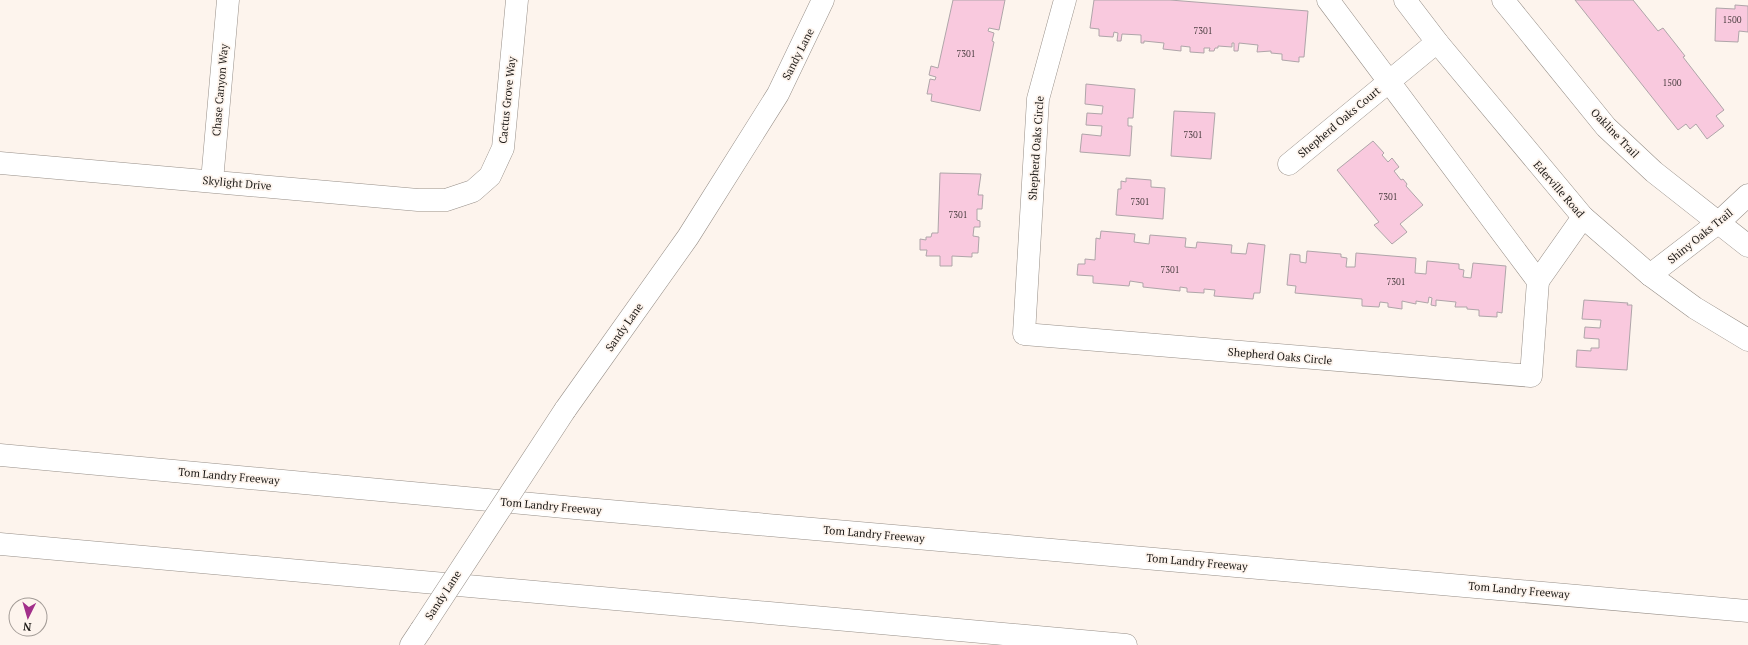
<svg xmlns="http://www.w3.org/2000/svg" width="1748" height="645" viewBox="0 0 1748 645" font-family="'PT Serif',serif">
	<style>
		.building { fill: #f9c9de; stroke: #afa5a9 }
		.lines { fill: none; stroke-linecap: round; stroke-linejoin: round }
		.minor-casing { stroke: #978f88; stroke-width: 23 }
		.highway-casing { stroke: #978f88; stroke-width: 23 }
		.minor { stroke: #fff; stroke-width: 22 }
		.highway { stroke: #fff; stroke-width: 22 }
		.minor-bridge-casing { stroke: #978f88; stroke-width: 23; stroke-linecap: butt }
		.minor-bridge { stroke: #fff; stroke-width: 22 }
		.labels { text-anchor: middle; stroke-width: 3.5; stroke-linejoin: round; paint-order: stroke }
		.number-label { font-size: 9px; fill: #524447 }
		.street-label { font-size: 11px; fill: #1b1815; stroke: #fdf4ed }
	</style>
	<rect width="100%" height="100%" fill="#fdf4ed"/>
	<g class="building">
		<polygon points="953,0 1005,0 999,30 989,28 988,31 994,33 992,41 994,42 980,111 931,101 932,94 927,94 930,79 935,80 936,77 929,75 931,66 938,68"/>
		<polygon points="1094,0 1170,0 1308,11 1304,57 1299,57 1299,62 1282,60 1282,54 1271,53 1271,51 1257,52 1258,45 1239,43 1238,51 1234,51 1234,43 1232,43 1232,47 1218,46 1218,48 1215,48 1214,51 1209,51 1210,48 1204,48 1204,53 1190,52 1190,47 1181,46 1181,51 1163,49 1164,43 1144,41 1144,43 1141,43 1141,35 1122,34 1121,41 1117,41 1118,33 1114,32 1113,37 1099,36 1099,29 1090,28"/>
		<polygon points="1575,0 1633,0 1658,31 1663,28 1685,56 1683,57 1724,110 1716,116 1724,126 1707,139 1696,124 1690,129 1686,124 1678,130"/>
		<polygon points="1735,5 1748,6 1748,32 1739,31 1738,42 1715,41 1716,8 1735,9"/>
		<polygon points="1086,84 1135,89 1133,118 1128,118 1128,126 1132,126 1130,156 1080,152 1082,134 1101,136 1102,126 1086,125 1087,113 1102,114 1103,106 1085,104"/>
		<polygon points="1174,111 1215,113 1211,159 1171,156"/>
		<polygon points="1373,141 1384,153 1382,155 1388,162 1392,158 1399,167 1394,171 1401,180 1403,179 1407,184 1406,186 1423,205 1400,224 1407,232 1392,244 1374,225 1379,222 1337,170"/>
		<polygon points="940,173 981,174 978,195 983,195 982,209 977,209 977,220 980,221 980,227 974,227 973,236 979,237 978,253 972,253 972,257 952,256 952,266 940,266 940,256 926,256 927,250 920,250 920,239 926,240 926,237 931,237 932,233 938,233"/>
		<polygon points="1126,178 1151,180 1151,187 1165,188 1163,219 1116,215 1118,189 1121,189 1121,181 1126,182"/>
		<polygon points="1101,231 1135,234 1134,242 1149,244 1150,235 1186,238 1185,247 1196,248 1197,242 1232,245 1231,253 1246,254 1248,243 1265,245 1260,293 1254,293 1253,299 1214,296 1215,290 1204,289 1204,293 1187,292 1187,288 1180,287 1180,291 1143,287 1143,283 1130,281 1129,286 1093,283 1093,276 1077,275 1078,264 1085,264 1085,259 1095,260 1096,238 1100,239"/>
		<polygon points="1307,251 1341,254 1341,257 1347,258 1346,267 1355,267 1356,253 1416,258 1415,273 1426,274 1427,261 1459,264 1459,269 1464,270 1463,277 1471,278 1473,263 1506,266 1502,313 1497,312 1497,317 1479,316 1479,310 1467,309 1467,307 1455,307 1456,302 1436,300 1436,306 1431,305 1432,298 1429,297 1428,303 1416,301 1416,304 1402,301 1402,309 1388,307 1388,303 1380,302 1379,307 1362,306 1362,299 1295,293 1296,286 1287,285 1290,254 1300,255 1300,262 1306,263"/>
		<polygon points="1584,300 1628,303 1627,305 1632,305 1627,370 1576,367 1577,350 1591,351 1591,348 1599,348 1599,339 1584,338 1585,327 1600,328 1601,320 1582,319"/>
	</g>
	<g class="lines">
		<defs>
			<g id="minor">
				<polyline points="1065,0 1038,99 1024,334 1531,376 1538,281 1328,0"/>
				<polyline points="1405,0 1437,42 1583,217 1650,275 1695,308 1748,340"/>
				<polyline points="1503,0 1606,127 1654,172 1748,246"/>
				<polyline points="0,163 418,200 446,200 473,191 490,176 503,148 517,0"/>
				<polyline points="1289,164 1437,42"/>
				<polyline points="212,181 228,0"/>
				<polyline points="1650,275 1719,222 1748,195"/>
				<polyline points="1538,281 1583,217"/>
				<polyline points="565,410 688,237 778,94 823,0"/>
				<polyline points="411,645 421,630"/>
			</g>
			<g id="highway">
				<polyline points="0,455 575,508 1748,611"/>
				<polyline points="0,544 1126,645"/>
			</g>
		</defs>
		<use href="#minor" class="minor-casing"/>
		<use href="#highway" class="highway-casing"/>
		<use href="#minor" class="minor"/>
		<use href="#highway" class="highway"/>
		<defs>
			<polyline id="minor-bridge" points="421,630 565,410"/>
		</defs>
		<use href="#minor-bridge" class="minor-bridge-casing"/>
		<use href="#minor-bridge" class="minor-bridge"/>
	</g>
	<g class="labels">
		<g class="number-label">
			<text x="1732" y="23">1500</text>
			<text x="1203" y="34">7301</text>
			<text x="966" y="57">7301</text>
			<text x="1672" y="86">1500</text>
			<text x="1193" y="138">7301</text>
			<text x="1388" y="200">7301</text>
			<text x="1140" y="205">7301</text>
			<text x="958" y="218">7301</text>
			<text x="1170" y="273">7301</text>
			<text x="1396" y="285">7301</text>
		</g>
		<g class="street-label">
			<text transform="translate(798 54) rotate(-63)" y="4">Sandy Lane</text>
			<text transform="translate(220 90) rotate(-85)" y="4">Chase Canyon Way</text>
			<text transform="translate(507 100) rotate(-84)" y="4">Cactus Grove Way</text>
			<text transform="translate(1339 122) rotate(-40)" y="4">Shepherd Oaks Court</text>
			<text transform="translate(1615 133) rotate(46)" y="4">Oakline Trail</text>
			<text transform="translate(1036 148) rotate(-86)" y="4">Shepherd Oaks Circle</text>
			<text transform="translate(237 183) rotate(5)" y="4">Skylight Drive</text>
			<text transform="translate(1559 189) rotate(49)" y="4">Ederville Road</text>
			<text transform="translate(1700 236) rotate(-39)" y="4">Shiny Oaks Trail</text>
			<text transform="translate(624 327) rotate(-55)" y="4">Sandy Lane</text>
			<text transform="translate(1280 356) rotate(5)" y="4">Shepherd Oaks Circle</text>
			<text transform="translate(229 476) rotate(5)" y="4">Tom Landry Freeway</text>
			<text transform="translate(551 506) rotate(5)" y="4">Tom Landry Freeway</text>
			<text transform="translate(874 534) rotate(5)" y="4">Tom Landry Freeway</text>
			<text transform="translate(1197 562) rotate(5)" y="4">Tom Landry Freeway</text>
			<text transform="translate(1519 590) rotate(5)" y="4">Tom Landry Freeway</text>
			<text transform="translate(443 595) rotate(-57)" y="4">Sandy Lane</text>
		</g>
	</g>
	<g transform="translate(28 617) rotate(185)"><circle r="19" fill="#fdf4ed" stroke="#a39c97"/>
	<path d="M0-3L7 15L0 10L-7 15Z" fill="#a22f8a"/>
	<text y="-6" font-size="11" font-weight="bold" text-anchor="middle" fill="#1b1815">N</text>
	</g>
</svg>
